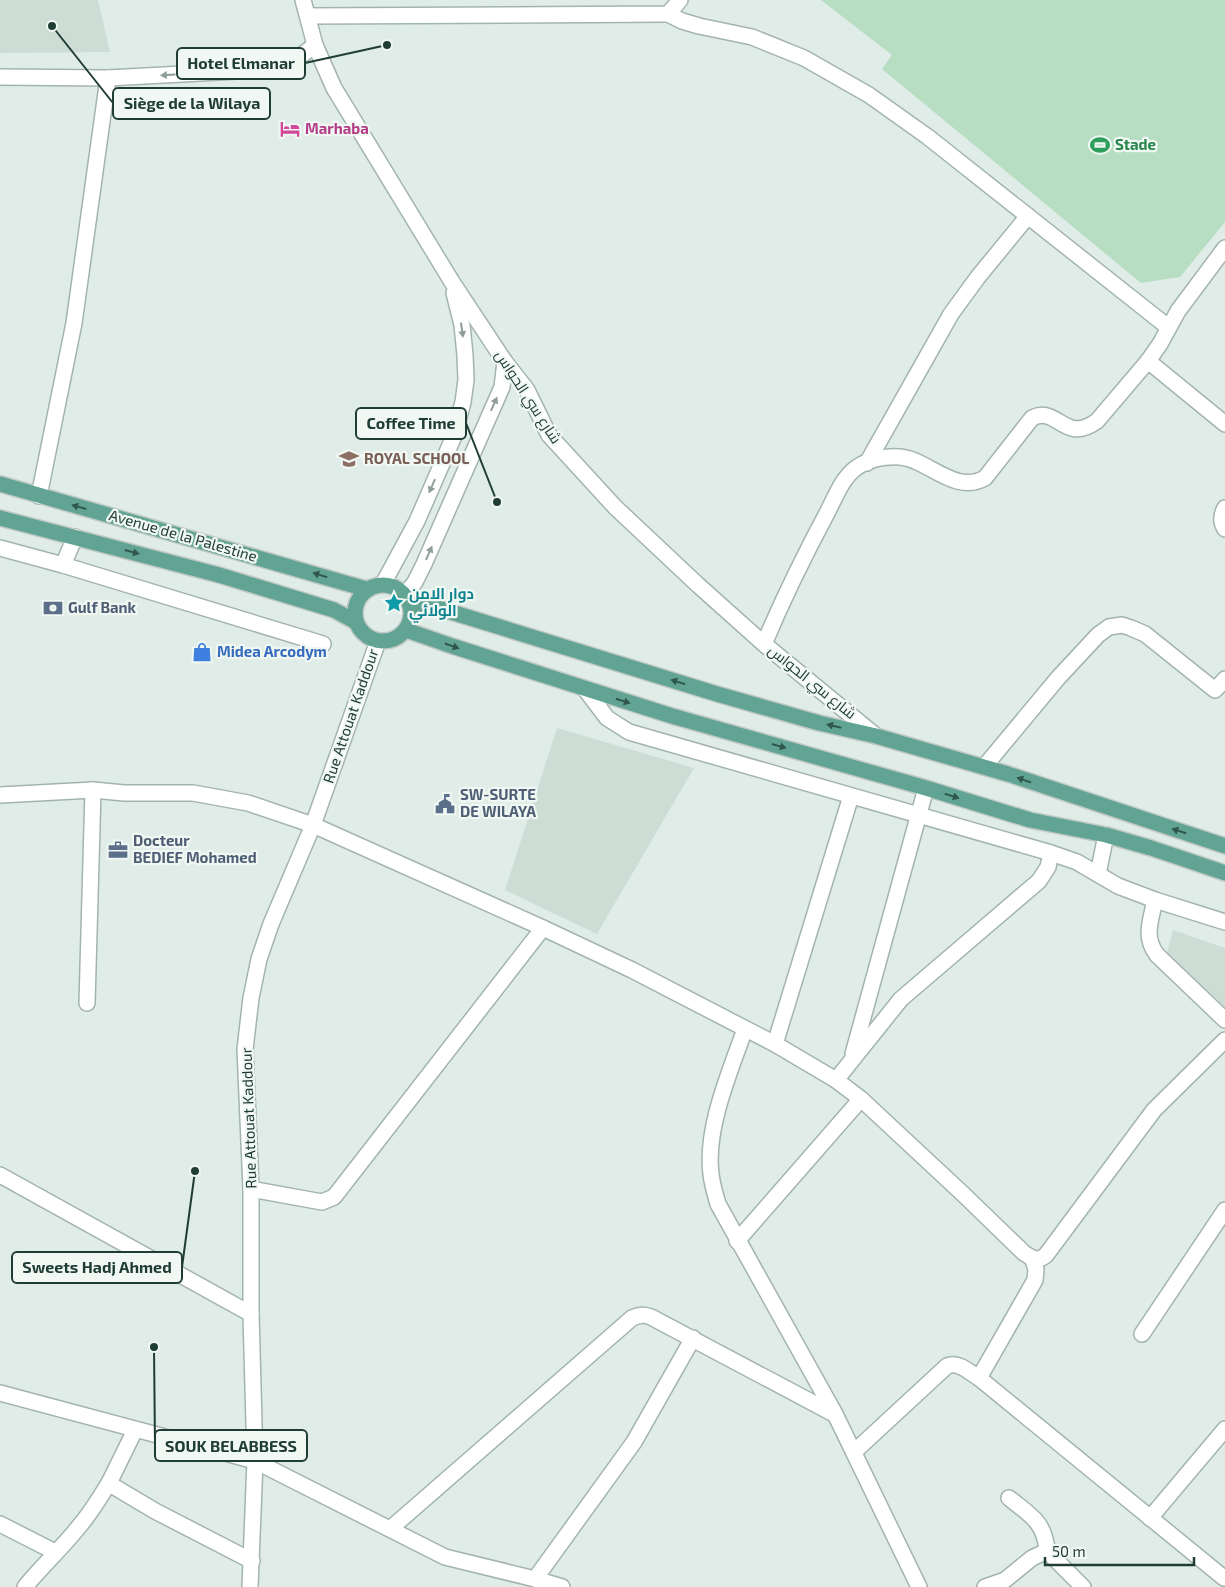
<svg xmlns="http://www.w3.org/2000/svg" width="1225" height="1587" viewBox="0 0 1225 1587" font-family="'Exo 2',Cairo,sans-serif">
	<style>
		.built { fill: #cedcd6 }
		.green { fill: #b7dec2 }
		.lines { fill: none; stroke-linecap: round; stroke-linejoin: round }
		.minor-casing { stroke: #a3b4ae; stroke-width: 18 }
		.tertiary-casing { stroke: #a3b4ae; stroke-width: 18 }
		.primary-casing { stroke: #c1c9c6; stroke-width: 18 }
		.minor { stroke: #fff; stroke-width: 15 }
		.tertiary { stroke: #fff; stroke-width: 15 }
		.primary { stroke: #62a493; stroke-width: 15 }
		.oneway { fill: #909e9a }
		.oneway2 { fill: #30574c }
		.labels { text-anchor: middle; stroke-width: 4.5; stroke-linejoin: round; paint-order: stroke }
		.hotel-label { font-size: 15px; font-weight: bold; fill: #b23c85; stroke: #f1f8f4; text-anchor: start }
		.leisure-label { font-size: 15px; font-weight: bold; fill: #27864d; stroke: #f1f8f4; text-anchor: start }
		.street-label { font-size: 15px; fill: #203d35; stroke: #f1f8f4 }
		.education-label { font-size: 15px; font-weight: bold; fill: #785e54; stroke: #f1f8f4; text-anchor: start }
		.culture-label { font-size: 15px; font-weight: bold; fill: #0d838f; stroke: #f1f8f4; text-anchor: start }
		.service-label { font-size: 15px; font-weight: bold; fill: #4e5e75; stroke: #f1f8f4; text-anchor: start }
		.shop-label { font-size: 15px; font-weight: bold; fill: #366cbe; stroke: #f1f8f4; text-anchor: start }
		.leader { fill: none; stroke: #203d35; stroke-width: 2 }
		.callout-dot { fill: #203d35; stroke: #f1f8f4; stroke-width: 2 }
		.callout { fill: #f1f8f4; stroke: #203d35; stroke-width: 2 }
		.callout-label { font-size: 16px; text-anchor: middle; font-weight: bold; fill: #203d35 }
	</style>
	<rect width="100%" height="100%" fill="#e0ece7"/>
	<g class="built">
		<polygon points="0,0 98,0 110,52 0,53"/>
		<polygon points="557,728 694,768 597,934 505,890"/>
		<polygon points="1173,930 1225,948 1225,1007 1167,953"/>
	</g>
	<polygon class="green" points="821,0 1225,0 1225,222 1180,277 1141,283 882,69 892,55"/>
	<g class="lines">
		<defs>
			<g id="minor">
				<polyline points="668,14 682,21 699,26 752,37 804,58 869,95 928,137 1168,327"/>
				<polyline points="308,16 668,14 680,0"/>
				<path d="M0 77 108 78 273 69C290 65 301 56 315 45"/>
				<polyline points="1148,361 1225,424"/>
				<polyline points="867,463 951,314 978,277 1028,216"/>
				<polyline points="39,496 74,323 108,78"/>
				<path d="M1225 508C1221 515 1220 521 1225 529"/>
				<polyline points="0,548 63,565 323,644"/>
				<polyline points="63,565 75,537"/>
				<path d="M764 644C783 599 804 556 827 513 835 498 842 478 856 468 871 457 898 453 915 461 937 470 960 492 985 478L1032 418C1058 405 1064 445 1097 421L1148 361 1160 344 1178 311 1225 248"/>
				<polyline points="585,689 607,718 629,732 1051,853 1077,862 1118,886 1155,900 1225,922"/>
				<polyline points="984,767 1058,678 1098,635 1109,627 1122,625 1131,628 1145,634 1215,690 1225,679"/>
				<path d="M0 795 93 790 124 793H193L248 803 313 825 543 928 632 970 775 1044 836 1080 861 1099 963 1194 1024 1253C1033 1259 1038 1262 1046 1255L1154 1110 1225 1040"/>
				<polyline points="1098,874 1106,835"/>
				<path d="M1155 900C1151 920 1143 937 1157 955L1225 1020"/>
				<polyline points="87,1003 93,790"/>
				<path d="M745 1029C730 1071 705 1129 711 1174 712 1184 715 1194 718 1204L835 1414 919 1587"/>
				<polyline points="775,1044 851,796"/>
				<polyline points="853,1054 926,788"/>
				<polyline points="836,1080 901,999 1039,881 1048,867 1051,853"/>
				<polyline points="0,1175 251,1314"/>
				<polyline points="251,1189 322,1202 334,1197 543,928"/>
				<polyline points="737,1241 861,1099"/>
				<polyline points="1142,1334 1225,1210"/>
				<polyline points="979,1378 1224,1578"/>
				<polyline points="0,1393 255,1461 445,1557 535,1579 562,1587"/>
				<polyline points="135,1430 110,1481 113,1486 155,1511 252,1561"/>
				<path d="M854 1452 947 1366C958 1361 969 1372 979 1378L1035 1280 1036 1269 1032 1258"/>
				<path d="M1009 1498C1030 1515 1045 1522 1047 1551"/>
				<polyline points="1150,1518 1225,1429"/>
				<polyline points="0,1524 55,1552"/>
				<path d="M390 1529 632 1318C639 1315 644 1314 651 1317L834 1414"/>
				<polyline points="535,1579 634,1442 693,1338"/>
				<path d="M25 1587C41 1567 61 1549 77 1529 90 1514 100 1498 110 1481"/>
				<polyline points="985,1587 1005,1580 1032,1558 1047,1551 1083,1587"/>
			</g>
			<g id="tertiary">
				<polyline points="303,0 315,45 334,88 452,282 505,362 527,390 549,435 615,507 698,585 764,644 876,736"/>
				<polyline points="383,584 417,521 454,436 463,402 466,380 465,355 462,325 454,293"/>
				<polyline points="405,595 415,582 424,564 502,387 505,362"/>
				<polyline points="250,1587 255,1461 251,1314 251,1189 245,1049 251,998 259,959 271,924 313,825 378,641"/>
			</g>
			<g id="primary">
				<polyline points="0,484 366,589"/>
				<polyline points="0,518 219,575 334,610 356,622"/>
				<circle cx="383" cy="613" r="28"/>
				<polyline points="409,603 429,605 451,612 717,694 819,723 876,736 1008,774 1225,846"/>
				<polyline points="406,630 452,646 672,716 926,788 1030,820 1106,835 1151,848 1225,873"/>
			</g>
		</defs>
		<use href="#minor" class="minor-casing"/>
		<use href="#tertiary" class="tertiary-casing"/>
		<use href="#primary" class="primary-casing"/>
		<use href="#minor" class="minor"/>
		<use href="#tertiary" class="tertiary"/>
		<use href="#primary" class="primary"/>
	</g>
	<defs><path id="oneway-solid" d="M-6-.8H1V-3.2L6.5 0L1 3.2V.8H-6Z" transform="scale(1.25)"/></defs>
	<g class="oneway">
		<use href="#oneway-solid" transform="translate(168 75) rotate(177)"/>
		<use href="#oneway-solid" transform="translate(462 330) rotate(82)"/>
		<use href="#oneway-solid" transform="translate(494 404) rotate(-66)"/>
		<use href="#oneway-solid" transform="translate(432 486) rotate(114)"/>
		<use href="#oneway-solid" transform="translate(429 553) rotate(-66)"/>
	</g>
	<g class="oneway2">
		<use href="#oneway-solid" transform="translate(79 507) rotate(-164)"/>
		<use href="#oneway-solid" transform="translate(132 552) rotate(15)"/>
		<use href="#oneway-solid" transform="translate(320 575) rotate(-163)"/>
		<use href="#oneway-solid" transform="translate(452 646) rotate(19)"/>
		<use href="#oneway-solid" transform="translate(678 682) rotate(-163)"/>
		<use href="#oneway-solid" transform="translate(623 701) rotate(18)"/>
		<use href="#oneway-solid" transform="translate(834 726) rotate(-167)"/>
		<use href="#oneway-solid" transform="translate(779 746) rotate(16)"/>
		<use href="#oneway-solid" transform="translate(1024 780) rotate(-161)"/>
		<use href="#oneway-solid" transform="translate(952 796) rotate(17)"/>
		<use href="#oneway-solid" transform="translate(1179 831) rotate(-162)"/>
	</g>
	<defs>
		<symbol id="hotel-bare" viewBox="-9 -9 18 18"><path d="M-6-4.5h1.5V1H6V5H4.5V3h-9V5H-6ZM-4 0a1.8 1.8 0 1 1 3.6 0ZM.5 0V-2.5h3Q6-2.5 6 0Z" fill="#d1479c" stroke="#f1f8f4" stroke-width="2.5" paint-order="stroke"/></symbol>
		<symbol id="stadium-bare" viewBox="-9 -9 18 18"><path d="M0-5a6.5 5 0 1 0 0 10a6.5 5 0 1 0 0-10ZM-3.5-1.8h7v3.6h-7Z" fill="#2e9e5b" stroke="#f1f8f4" stroke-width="2.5" paint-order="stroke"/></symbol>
		<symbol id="school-bare" viewBox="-9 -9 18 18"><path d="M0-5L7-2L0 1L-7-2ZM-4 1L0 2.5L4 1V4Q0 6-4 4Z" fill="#8d6e63" stroke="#f1f8f4" stroke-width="2.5" paint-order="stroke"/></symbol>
		<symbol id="sight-bare" viewBox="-9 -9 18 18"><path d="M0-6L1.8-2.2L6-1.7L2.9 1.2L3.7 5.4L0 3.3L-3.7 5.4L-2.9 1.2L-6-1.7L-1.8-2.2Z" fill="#0f9aa8" stroke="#f1f8f4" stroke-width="2.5" paint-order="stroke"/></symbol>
		<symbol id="bank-bare" viewBox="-9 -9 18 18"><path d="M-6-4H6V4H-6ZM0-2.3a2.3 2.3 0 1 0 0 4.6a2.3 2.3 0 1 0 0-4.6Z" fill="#5c6f8a" stroke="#f1f8f4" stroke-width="2.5" paint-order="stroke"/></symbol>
		<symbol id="shop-bare" viewBox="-9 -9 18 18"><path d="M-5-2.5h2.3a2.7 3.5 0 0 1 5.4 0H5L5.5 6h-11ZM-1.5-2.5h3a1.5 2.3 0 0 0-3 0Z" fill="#3f7fe0" stroke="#f1f8f4" stroke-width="2.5" paint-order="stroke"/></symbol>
		<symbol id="civic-bare" viewBox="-9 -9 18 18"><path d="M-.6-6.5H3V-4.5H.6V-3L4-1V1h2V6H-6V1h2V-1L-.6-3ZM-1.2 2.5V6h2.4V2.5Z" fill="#5c6f8a" stroke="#f1f8f4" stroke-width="2.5" paint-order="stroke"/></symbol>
		<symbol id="office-bare" viewBox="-9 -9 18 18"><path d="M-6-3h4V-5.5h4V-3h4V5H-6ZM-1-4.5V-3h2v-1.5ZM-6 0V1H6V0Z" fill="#5c6f8a" stroke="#f1f8f4" stroke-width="2.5" paint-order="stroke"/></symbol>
	</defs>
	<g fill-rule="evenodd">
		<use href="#hotel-bare" x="276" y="115" width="28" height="28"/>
		<use href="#stadium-bare" x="1086" y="131" width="28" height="28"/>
		<use href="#school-bare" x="335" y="445" width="28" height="28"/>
		<use href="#sight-bare" x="380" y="589" width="28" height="28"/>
		<use href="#bank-bare" x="39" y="594" width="28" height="28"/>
		<use href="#shop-bare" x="188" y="638" width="28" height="28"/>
		<use href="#civic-bare" x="431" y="790" width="28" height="28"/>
		<use href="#office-bare" x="104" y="836" width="28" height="28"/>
	</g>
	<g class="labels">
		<g class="hotel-label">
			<text x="305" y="134">Marhaba</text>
		</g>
		<g class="leisure-label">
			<text x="1115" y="150">Stade</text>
		</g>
		<g class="street-label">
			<text transform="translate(528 397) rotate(57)" y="5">شارع سي الحواس</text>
			<text transform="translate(183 536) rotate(16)" y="5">Avenue de la Palestine</text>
			<text transform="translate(812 682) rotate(39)" y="5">شارع سي الحواس</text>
			<text transform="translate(351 716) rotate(-71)" y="5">Rue Attouat Kaddour</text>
			<text transform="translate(249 1118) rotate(-92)" y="5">Rue Attouat Kaddour</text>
		</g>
		<g class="education-label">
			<text x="364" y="464">ROYAL SCHOOL</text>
		</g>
		<g class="culture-label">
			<text x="409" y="599">دوار الامن<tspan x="409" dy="17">الولائي</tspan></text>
		</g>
		<g class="service-label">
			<text x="68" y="613">Gulf Bank</text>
			<text x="460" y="800">SW-SURTE<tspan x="460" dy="17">DE WILAYA</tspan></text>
			<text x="133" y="846">Docteur<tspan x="133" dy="17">BEDIEF Mohamed</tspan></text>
		</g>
		<g class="shop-label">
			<text x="217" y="657">Midea Arcodym</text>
		</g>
	</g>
	<path class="leader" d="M387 45L305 63M52 26L113 103M497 502L466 423M195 1171L182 1267M154 1347L155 1446"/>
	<g class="callout-dot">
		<circle cx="387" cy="45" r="5"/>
		<circle cx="52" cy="26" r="5"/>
		<circle cx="497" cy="502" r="5"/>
		<circle cx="195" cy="1171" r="5"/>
		<circle cx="154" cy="1347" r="5"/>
	</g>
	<g class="callout">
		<rect x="177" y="48" width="128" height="31" rx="5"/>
		<rect x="113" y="88" width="157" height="31" rx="5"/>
		<rect x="356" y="408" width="110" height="31" rx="5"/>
		<rect x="12" y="1252" width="170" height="31" rx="5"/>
		<rect x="155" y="1430" width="152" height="31" rx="5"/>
	</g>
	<g class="callout-label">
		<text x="241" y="69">Hotel Elmanar</text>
		<text x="192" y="109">Siège de la Wilaya</text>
		<text x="411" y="429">Coffee Time</text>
		<text x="97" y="1273">Sweets Hadj Ahmed</text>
		<text x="231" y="1452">SOUK BELABBESS</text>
	</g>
	<path d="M1045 1557v8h149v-8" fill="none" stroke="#203d35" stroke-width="2.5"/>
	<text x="1052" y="1557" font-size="15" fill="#203d35" stroke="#f1f8f4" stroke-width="4" paint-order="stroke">50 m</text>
</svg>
